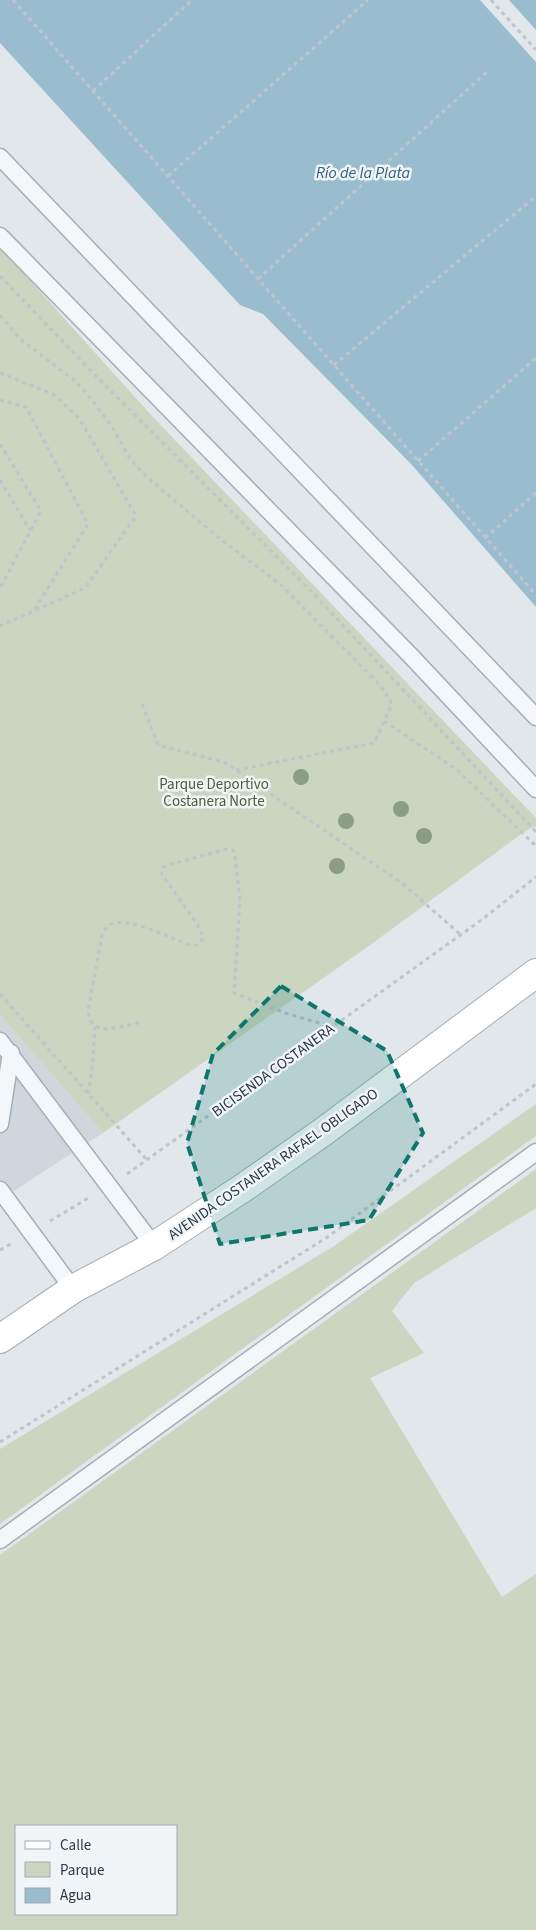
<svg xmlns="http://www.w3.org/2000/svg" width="536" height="1930" viewBox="0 0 536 1930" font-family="'Source Sans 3',sans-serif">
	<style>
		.built { fill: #cfd7dd }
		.green { fill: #cbd6c1; fill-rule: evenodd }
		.water { fill: #99bdce }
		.pier { fill: #e1e7eb }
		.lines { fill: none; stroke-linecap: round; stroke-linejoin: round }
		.service-casing { stroke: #a6afb6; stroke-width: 19 }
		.secondary-casing { stroke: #a6afb6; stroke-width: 30 }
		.path { stroke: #bfc5ca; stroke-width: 3; stroke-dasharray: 4 4; stroke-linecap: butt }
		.service { stroke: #f4f7f9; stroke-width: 16 }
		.secondary { stroke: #fff; stroke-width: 28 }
		.tree { fill: #8c9d86 }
		.marked { fill: #0f766e; fill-opacity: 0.2; stroke: #0f766e; stroke-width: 4; stroke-dasharray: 10 6; stroke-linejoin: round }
		.labels { text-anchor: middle; stroke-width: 5; stroke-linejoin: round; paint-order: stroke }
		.park-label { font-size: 15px; fill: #466134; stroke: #f1f5f8 }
		.street-label { font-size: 15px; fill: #283844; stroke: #f1f5f8 }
		.water-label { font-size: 16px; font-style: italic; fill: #2e617c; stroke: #f1f5f8 }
	</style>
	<rect width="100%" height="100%" fill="#e1e7eb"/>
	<polygon class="built" points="0,1015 103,1133 0,1200"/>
	<g class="green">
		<polygon points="0,247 152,416 536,818 536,826 524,832 366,948 103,1133 0,1015"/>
		<polygon points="536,1104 536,1136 0,1524 0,1449 334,1246"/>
		<path d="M536 1169V1208L414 1283 392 1311 424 1353 370 1378 502 1597 536 1574V1930H0V1555ZM16 1826H176V1914H16Z"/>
	</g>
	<polygon class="water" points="0,0 536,0 536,607 412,465 263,314 240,305 0,43"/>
	<polygon class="pier" points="480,0 509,0 536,30 536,62"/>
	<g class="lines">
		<defs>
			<g id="service">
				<polyline points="0,157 536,717"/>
				<polyline points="0,236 410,655 536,789"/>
				<polyline points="0,1041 154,1246"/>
				<polyline points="0,1124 11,1053"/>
				<polyline points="0,1190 73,1289"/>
				<polyline points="0,1540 536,1152"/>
			</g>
			<polyline id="secondary" points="0,1339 73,1289 154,1246 243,1188 323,1132 536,973"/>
		</defs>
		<use href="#service" class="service-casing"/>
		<use href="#secondary" class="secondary-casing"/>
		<g class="path">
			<polyline points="13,0 536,595"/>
			<polyline points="491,0 536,50"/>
			<polyline points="93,91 192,0"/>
			<polyline points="168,176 368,0"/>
			<polyline points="0,276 92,372 311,591 536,832"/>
			<polyline points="258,279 489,70"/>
			<polyline points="0,315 20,339 74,380 88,395 111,425 130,459 148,478 219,538 280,584 381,686 392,704 374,743 236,770"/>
			<polyline points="334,365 536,196"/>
			<polyline points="0,373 53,394 79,418 136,516 85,588 0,626"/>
			<polyline points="0,400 26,407 88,524 34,610"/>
			<polyline points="0,444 41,511 0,588"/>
			<polyline points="418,461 536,358"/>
			<polyline points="0,480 30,530"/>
			<polyline points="485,538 536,493"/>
			<polyline points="142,704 158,745 224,762 403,884 461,935"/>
			<polyline points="384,721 456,769 536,846"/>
			<polyline points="0,994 147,1160"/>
			<path d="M139 1023C118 1026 91 1039 88 1011L102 935C105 929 108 924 115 923 132 919 173 939 190 945H197L203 939 201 930 161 873 163 867 171 864 227 849 233 850 235 855 240 900 234 993 285 1013 333 1027"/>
			<polyline points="88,1094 92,1071 95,1027"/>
			<polyline points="127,1174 480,921 536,877"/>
			<polyline points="50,1221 90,1197"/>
			<polyline points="0,1250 12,1243"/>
			<polyline points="0,1442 326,1238 536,1084"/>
		</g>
		<use href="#service" class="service"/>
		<use href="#secondary" class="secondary"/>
	</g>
	<g class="tree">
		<circle cx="301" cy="777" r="8"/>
		<circle cx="401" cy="809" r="8"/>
		<circle cx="346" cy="821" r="8"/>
		<circle cx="424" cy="836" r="8"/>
		<circle cx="337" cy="866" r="8"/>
	</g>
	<path class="marked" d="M281 986 387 1051 423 1133 369 1220 220 1244 187 1143 213 1054Z"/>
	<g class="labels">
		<g class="park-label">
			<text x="214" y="789">Parque Deportivo<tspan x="214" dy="17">Costanera Norte</tspan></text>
		</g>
		<g class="street-label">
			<text transform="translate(273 1070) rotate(-36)" y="5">BICISENDA COSTANERA</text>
			<text transform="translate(273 1164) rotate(-35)" y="5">AVENIDA COSTANERA RAFAEL OBLIGADO</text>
		</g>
		<g class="water-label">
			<text x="363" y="178">Río de la Plata</text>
		</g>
	</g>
	<rect x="15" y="1825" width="162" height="90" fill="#f1f5f8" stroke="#a1a9b0"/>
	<rect x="25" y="1841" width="25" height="8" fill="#ffffff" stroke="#a1a9b0"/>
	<text x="60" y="1850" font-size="15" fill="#283844">Calle</text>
	<rect x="25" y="1862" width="25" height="15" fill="#cbd6c1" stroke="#a1a9b0"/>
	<text x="60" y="1875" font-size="15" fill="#283844">Parque</text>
	<rect x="25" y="1888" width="25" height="15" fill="#99bdce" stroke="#a1a9b0"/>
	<text x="60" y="1900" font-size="15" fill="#283844">Agua</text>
</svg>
